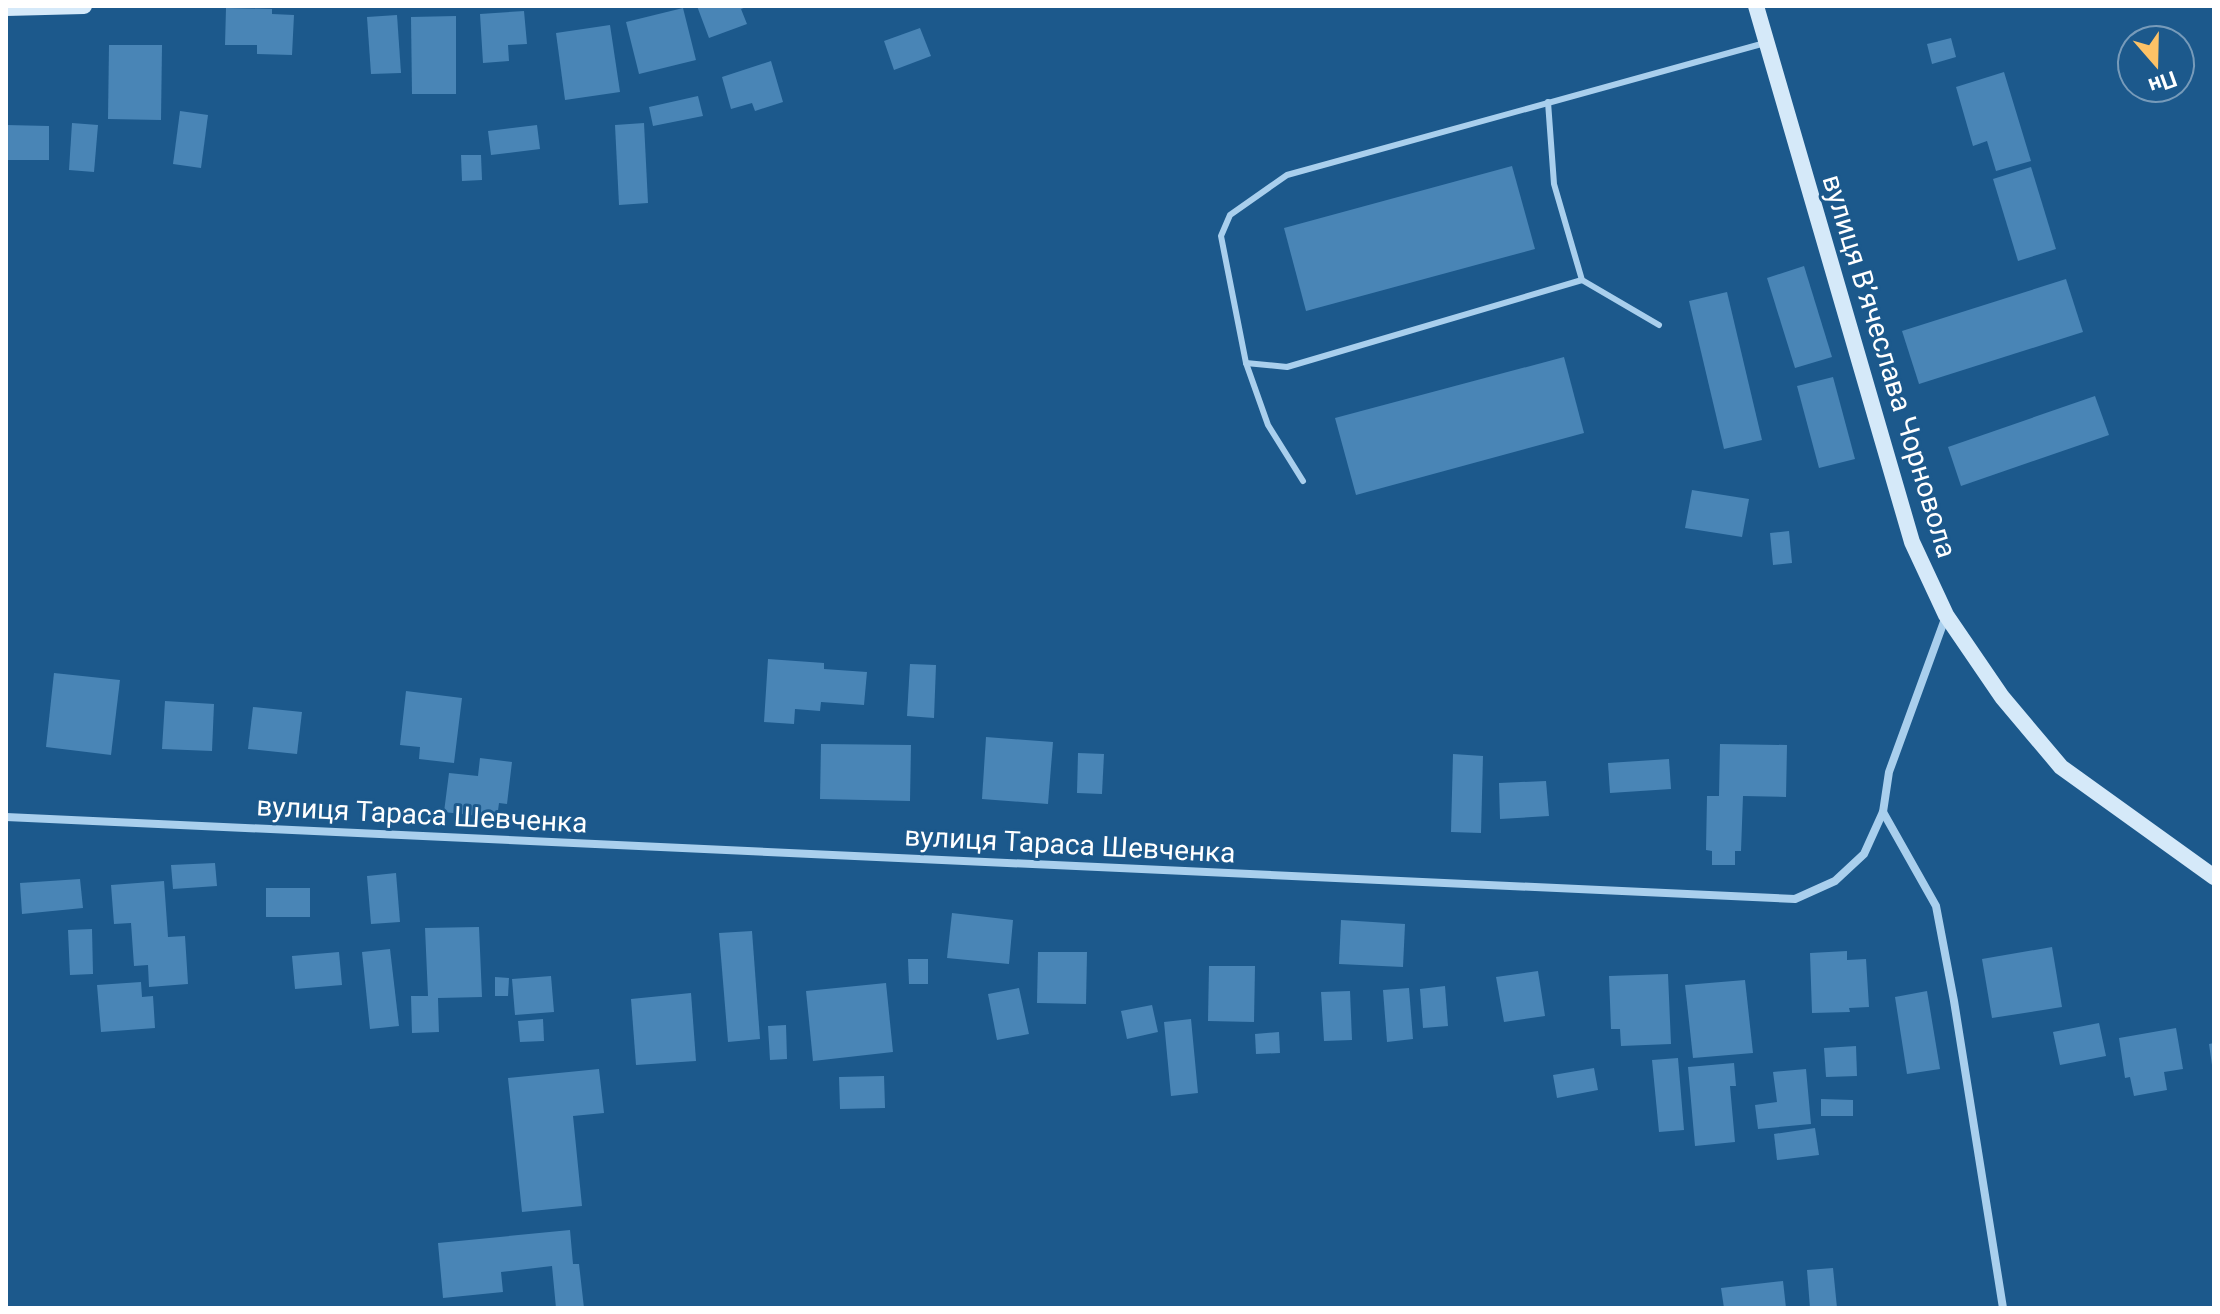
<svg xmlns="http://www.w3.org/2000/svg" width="2220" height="1314" viewBox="0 0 2220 1314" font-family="Roboto,sans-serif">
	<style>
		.building { fill: #4985b6 }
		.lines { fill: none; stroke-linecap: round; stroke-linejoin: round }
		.lane { stroke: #a9cfed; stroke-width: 6 }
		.street { stroke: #a9cfed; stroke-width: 8 }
		.secondary { stroke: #d5e9f9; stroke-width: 16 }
		.labels { text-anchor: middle; stroke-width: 6; stroke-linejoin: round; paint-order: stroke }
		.street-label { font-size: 28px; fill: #fff; stroke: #1c598c }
	</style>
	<rect width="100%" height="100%" fill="#1c598c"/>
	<g class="building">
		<polygon points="697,6 749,6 741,9 747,24 709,38"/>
		<polygon points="226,8 272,9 272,14 294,15 292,55 257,54 257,45 225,45"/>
		<polygon points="683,8 696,60 639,74 626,22"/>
		<polygon points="524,11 527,44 508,45 509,61 483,63 480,14"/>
		<polygon points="397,15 401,73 371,74 367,17"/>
		<polygon points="456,16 456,94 412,94 411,17"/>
		<polygon points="610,25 620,92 565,100 556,33"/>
		<polygon points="920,28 931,56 894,70 884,41"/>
		<polygon points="1951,38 1956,57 1932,64 1927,44"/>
		<polygon points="109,45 162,45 161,120 108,119"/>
		<polygon points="771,61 783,102 755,111 752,103 731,109 722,77"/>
		<polygon points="2004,72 2031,161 1996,171 1987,141 1973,146 1956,87"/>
		<polygon points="698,96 703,116 653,126 649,107"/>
		<polygon points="180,111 208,115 201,168 173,164"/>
		<polygon points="72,123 98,125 94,172 69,170"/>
		<polygon points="644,123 648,203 619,205 615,125"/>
		<polygon points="6,125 49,126 49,160 6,160"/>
		<polygon points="537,125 540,149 491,155 488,131"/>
		<polygon points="461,155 481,155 482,180 462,181"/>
		<polygon points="1512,166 1535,249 1306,311 1284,228"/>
		<polygon points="2031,167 2056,249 2018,261 1993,179"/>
		<polygon points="1804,266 1832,357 1795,368 1767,278"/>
		<polygon points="2066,279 2083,332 1919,384 1902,331"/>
		<polygon points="1727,292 1762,440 1724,449 1689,301"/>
		<polygon points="1564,357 1584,433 1356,495 1335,418"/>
		<polygon points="1833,377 1855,459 1819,468 1797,386"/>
		<polygon points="2095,396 2109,435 1961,486 1948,447"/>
		<polygon points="1692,490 1749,499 1742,537 1685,528"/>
		<polygon points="1789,531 1792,563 1773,565 1770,533"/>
		<polygon points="768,659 824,663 824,669 867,672 864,705 821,702 820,711 795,709 794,724 764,722"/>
		<polygon points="910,664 936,665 934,718 907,716"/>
		<polygon points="54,673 120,680 111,755 46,747"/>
		<polygon points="406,691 462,698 454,763 419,759 420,747 400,745"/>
		<polygon points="165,701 214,704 212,751 162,749"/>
		<polygon points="253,707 302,712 297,754 248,749"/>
		<polygon points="986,737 1053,742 1048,804 982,799"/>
		<polygon points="821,744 911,745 910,801 820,799"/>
		<polygon points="1720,744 1787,745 1786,797 1743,796 1741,851 1735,851 1735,865 1712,865 1712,851 1706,850 1707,796 1719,796"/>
		<polygon points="1078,753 1104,754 1102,794 1077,793"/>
		<polygon points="1453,754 1483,756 1481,833 1451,832"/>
		<polygon points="480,758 512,762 507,804 499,803 497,818 444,812 449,773 478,776"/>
		<polygon points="1669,759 1671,789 1610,793 1608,763"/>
		<polygon points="1546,781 1549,816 1500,819 1499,783"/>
		<polygon points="215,863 217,886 173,889 171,865"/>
		<polygon points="396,873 400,922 371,924 367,876"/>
		<polygon points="80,879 83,908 22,914 20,883"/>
		<polygon points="164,881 168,937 185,936 188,984 149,987 148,965 134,966 131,923 114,924 111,885"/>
		<rect x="266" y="888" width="44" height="29"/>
		<polygon points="952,913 1013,920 1009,964 947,958"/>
		<polygon points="1341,920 1405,924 1403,967 1339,964"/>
		<polygon points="479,927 482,997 438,998 439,1032 412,1033 411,996 428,996 425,928"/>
		<polygon points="92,929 93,974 70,975 68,930"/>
		<polygon points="752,931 760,1039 728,1042 719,933"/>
		<polygon points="2052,947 2062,1007 1992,1018 1982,959"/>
		<polygon points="390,949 399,1026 370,1029 362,952"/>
		<polygon points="1847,951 1847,960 1866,959 1869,1007 1849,1008 1850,1012 1812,1013 1810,953"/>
		<polygon points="339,952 342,985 295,989 292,956"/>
		<polygon points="1038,952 1087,952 1086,1004 1037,1003"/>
		<polygon points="908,959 928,959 928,984 909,984"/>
		<polygon points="1209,966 1255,966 1254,1022 1208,1021"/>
		<polygon points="1538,971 1545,1016 1504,1022 1496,977"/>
		<polygon points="1668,974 1671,1044 1621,1046 1620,1029 1611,1029 1609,976"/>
		<polygon points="551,976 554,1012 515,1015 512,979"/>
		<polygon points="495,977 509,978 508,996 495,996"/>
		<polygon points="1745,980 1753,1053 1693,1058 1685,985"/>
		<polygon points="141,982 142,997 153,996 155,1028 101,1032 97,985"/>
		<polygon points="886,983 893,1052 813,1061 806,991"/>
		<polygon points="1445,986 1448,1026 1423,1028 1420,989"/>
		<polygon points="1019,988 1029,1034 997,1040 988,994"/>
		<polygon points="1409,988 1413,1039 1387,1042 1383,990"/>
		<polygon points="1350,991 1352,1040 1324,1041 1321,992"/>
		<polygon points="1927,991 1940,1069 1907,1074 1895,997"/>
		<polygon points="691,993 696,1061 636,1065 631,999"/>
		<polygon points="1152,1005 1158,1032 1127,1039 1121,1011"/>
		<polygon points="543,1019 544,1041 520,1042 518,1021"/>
		<polygon points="1191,1019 1198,1093 1171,1096 1164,1022"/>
		<polygon points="2099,1023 2106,1056 2060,1065 2053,1032"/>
		<polygon points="786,1025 787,1059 770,1060 768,1026"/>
		<polygon points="2176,1028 2183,1069 2164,1072 2167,1090 2134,1096 2130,1077 2125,1078 2119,1038"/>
		<polygon points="1279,1032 1280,1053 1256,1054 1255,1034"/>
		<polygon points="2214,1043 2214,1065 2212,1065 2209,1044"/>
		<polygon points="1856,1046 1857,1076 1826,1077 1824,1048"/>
		<polygon points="1678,1058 1684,1130 1659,1132 1652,1060"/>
		<polygon points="1734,1063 1736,1086 1730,1086 1735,1142 1695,1146 1688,1067"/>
		<polygon points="1594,1068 1598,1090 1557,1098 1553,1075"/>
		<polygon points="599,1069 604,1113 573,1116 582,1206 522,1212 508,1078"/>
		<polygon points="1806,1069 1811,1124 1758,1129 1755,1105 1777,1102 1773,1072"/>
		<polygon points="884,1076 885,1108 840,1109 839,1077"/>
		<polygon points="1821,1099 1853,1100 1853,1116 1821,1116"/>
		<polygon points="1815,1128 1819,1155 1777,1160 1774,1134"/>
		<polygon points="570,1230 573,1264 579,1264 584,1308 556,1308 552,1266 501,1272 503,1292 443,1298 438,1243"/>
		<polygon points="1833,1268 1837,1308 1810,1308 1807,1270"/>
		<polygon points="1783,1281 1786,1308 1724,1308 1721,1288"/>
	</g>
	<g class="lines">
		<g class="lane">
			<polyline points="1548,102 1554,184 1582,280 1659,325"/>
			<polyline points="1246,363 1287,367 1582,280"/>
			<polyline points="1303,481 1268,425 1246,363 1221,236 1230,215 1287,175 1765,43"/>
		</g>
		<g class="street">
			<polyline points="1883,812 1936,906 1954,1001 2003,1308"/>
			<polyline points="6,817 1795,899 1835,881 1864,854 1883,812 1889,772 1946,616"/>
		</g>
		<g class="secondary">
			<polyline points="1756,6 1912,542 1946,615 2002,697 2061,767 2214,877"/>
			<polyline points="6,8 84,6"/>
		</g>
	</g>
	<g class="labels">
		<g class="street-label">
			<text transform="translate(1890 366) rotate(73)" y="10">вулиця Вʼячеслава Чорновола</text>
			<text transform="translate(422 814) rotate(3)" y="10">вулиця Тараса Шевченка</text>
			<text transform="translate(1070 844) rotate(3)" y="10">вулиця Тараса Шевченка</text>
		</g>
	</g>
	<rect width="2220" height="1314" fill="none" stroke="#ffffff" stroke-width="16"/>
	<g transform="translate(2156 64) rotate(160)"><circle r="38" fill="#1c598c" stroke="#779bba" stroke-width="2"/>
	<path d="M0-6L14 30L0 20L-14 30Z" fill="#fdc266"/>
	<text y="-12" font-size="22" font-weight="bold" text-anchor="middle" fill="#ffffff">Пн</text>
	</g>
</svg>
